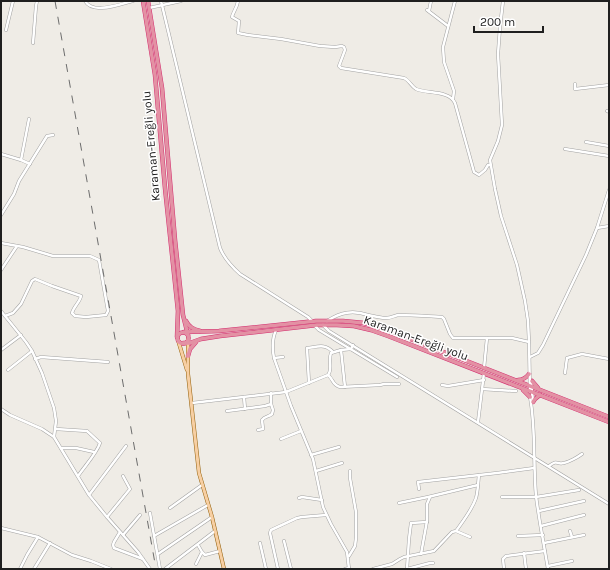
<svg xmlns="http://www.w3.org/2000/svg" width="610" height="570" viewBox="0 0 610 570" font-family="Karla,sans-serif">
	<style>
		.lines { fill: none; stroke-linecap: round; stroke-linejoin: round }
		.minor-casing { stroke: #a3a3a3; stroke-width: 3.5 }
		.major-casing { stroke: #935e07; stroke-width: 4 }
		.highway-casing { stroke: #d32d6e; stroke-width: 4.5 }
		.minor { stroke: #fff; stroke-width: 2.5 }
		.major { stroke: #f7cfa3; stroke-width: 3 }
		.highway { stroke: #e391a4; stroke-width: 3.5 }
		.rail { stroke: #6d6d6d; stroke-width: 1; stroke-dasharray: 8 8; stroke-linecap: butt }
		.labels { text-anchor: middle; stroke-width: 3; stroke-linejoin: round; paint-order: stroke }
		.street-label { font-size: 12px; fill: #1f1f1f; stroke: #fff }
	</style>
	<rect width="100%" height="100%" fill="#efece6"/>
	<g class="lines">
		<defs>
			<g id="minor">
				<path d="M85 1C93 15 120 4 133 1"/>
				<path d="M161 1 220 248C224 258 231 266 240 274L308 317 312 321"/>
				<path d="M238 1C237 8 233 12 232 17L239 21 238 33 248 35 281 39 320 46 335 47 342 46 344 47 345 50 339 66 341 68 404 78C409 80 411 86 416 89 427 94 449 90 455 103L474 172 479 175 485 170 488 165H490"/>
				<polyline points="503,1 500,27 498,54 502,125 498,141 490,160 495,189 501,216 517,265 525,301 528,321 529,342 530,392"/>
				<polyline points="149,8 181,1"/>
				<polyline points="427,10 448,26"/>
				<polyline points="429,11 431,1"/>
				<polyline points="6,30 13,1"/>
				<polyline points="33,43 36,6 37,1"/>
				<polyline points="575,84 575,89 609,85"/>
				<polyline points="453,99 454,91 444,62 443,47 455,1"/>
				<polyline points="607,111 609,112"/>
				<polyline points="586,142 609,146"/>
				<polyline points="565,149 609,156"/>
				<polyline points="1,154 21,160 30,164"/>
				<polyline points="21,160 29,119"/>
				<polyline points="1,215 14,194 19,181 47,136 53,135"/>
				<polyline points="597,228 609,226"/>
				<path d="M1 243 23 247 53 256H90L99 260 108 311 106 315 86 317 75 316 72 313C74 306 80 302 81 296L52 286 35 279 32 281 21 304 13 313 5 316"/>
				<polyline points="1,270 17,246"/>
				<polyline points="1,311 26,342 32,351 42,373 54,408 56,421 54,437"/>
				<path d="M327 321C341 312 353 310 368 315 374 316 380 318 386 318 391 318 394 316 398 315 412 315 427 316 442 317L444 319 450 334 453 338H512L529 342"/>
				<polyline points="323,325 329,331 609,504"/>
				<polyline points="315,326 319,330 397,377"/>
				<path d="M276 330C272 339 272 348 274 358L291 406 313 459 323 507 331 524 347 552 349 569"/>
				<polyline points="1,350 21,335"/>
				<polyline points="341,350 345,387"/>
				<polyline points="530,357 538,353 543,345 586,255 597,228 609,190"/>
				<polyline points="274,358 283,357"/>
				<polyline points="35,359 41,357 108,362"/>
				<polyline points="484,368 487,338"/>
				<polyline points="8,370 32,351"/>
				<polyline points="565,373 567,358 582,354 609,359"/>
				<path d="M328 375C334 380 332 385 340 387L380 385 384 384H399"/>
				<polyline points="531,381 533,402"/>
				<path d="M309 383 307 348C317 347 325 343 333 352"/>
				<polyline points="442,385 448,386 484,380"/>
				<polyline points="482,389 516,391"/>
				<polyline points="244,397 245,409"/>
				<path d="M530 397C536 429 533 463 536 496 539 520 544 545 548 569"/>
				<path d="M192 403 286 392 328 375C333 369 328 361 331 353L341 350 351 349 353 345"/>
				<polyline points="1,409 10,415 42,429 54,437 89,495 107,517 138,552 150,569"/>
				<polyline points="227,411 265,406 271,404 271,393"/>
				<polyline points="478,422 484,373"/>
				<path d="M56 429 87 431 100 443C97 453 84 467 78 476"/>
				<path d="M258 430 263 429 262 420C265 416 269 417 272 414L273 410 271 404"/>
				<polyline points="281,439 301,431"/>
				<polyline points="61,448 76,448 94,452"/>
				<polyline points="311,455 339,447"/>
				<path d="M549 466C558 459 556 465 564 463 569 462 578 457 582 454"/>
				<polyline points="316,471 342,463"/>
				<polyline points="419,489 418,482 497,473 534,468"/>
				<polyline points="89,495 126,446"/>
				<polyline points="502,497 536,497 579,490"/>
				<polyline points="299,498 302,497 322,500"/>
				<polyline points="399,503 428,497 478,485"/>
				<polyline points="170,508 202,485"/>
				<polyline points="539,511 584,501"/>
				<polyline points="150,513 160,569"/>
				<polyline points="107,517 130,489 123,476"/>
				<polyline points="541,526 584,515"/>
				<polyline points="1,528 38,537 72,555 91,561 111,569"/>
				<polyline points="456,531 470,537"/>
				<polyline points="570,531 572,537"/>
				<polyline points="120,532 114,542 113,545 114,548 143,559"/>
				<polyline points="123,535 140,515"/>
				<polyline points="154,536 208,505"/>
				<polyline points="518,536 543,535"/>
				<polyline points="284,541 291,569"/>
				<polyline points="260,543 266,569"/>
				<polyline points="544,543 584,535"/>
				<polyline points="202,552 205,555 220,551"/>
				<polyline points="524,553 526,569"/>
				<polyline points="158,554 212,517"/>
				<polyline points="421,554 427,521 427,504 430,497"/>
				<polyline points="349,556 355,546 356,538 356,512 350,478 350,471"/>
				<polyline points="196,564 202,552 198,545"/>
				<polyline points="548,566 572,561"/>
				<polyline points="20,569 27,555 38,537"/>
				<polyline points="34,569 50,543"/>
				<polyline points="165,569 215,531"/>
				<polyline points="278,569 270,533 271,530 297,518 302,517 326,515"/>
				<polyline points="345,569 349,568"/>
				<path d="M373 569 392 564 400 559 404 557 434 551 452 532 456 531C463 521 472 510 476 498 478 491 478 483 479 475"/>
				<polyline points="407,569 409,539 411,523 427,522"/>
				<polyline points="407,569 430,563 433,563"/>
				<polyline points="504,569 503,559 506,556 545,551"/>
			</g>
			<g id="major">
				<polyline points="188,339 188,374 199,473 212,517 224,569"/>
				<polyline points="178,340 187,370"/>
			</g>
			<g id="highway">
				<polyline points="143,1 155,75 165,188 178,311 177,337"/>
				<polyline points="148,1 162,88 175,240 183,315 188,335"/>
				<path d="M186 321C189 327 193 329 200 331"/>
				<polyline points="184,332 219,331 316,321 343,321 364,323 385,329 609,417"/>
				<circle cx="183" cy="338" r="5.5"/>
				<polyline points="183,343 190,343 201,339 220,336 317,325 337,325 354,326 371,330 388,336 609,422"/>
				<polyline points="188,356 190,349 196,342"/>
				<path d="M518 380C523 380 526 378 529 374"/>
				<polyline points="532,381 538,388"/>
				<polyline points="523,390 530,397"/>
				<polyline points="533,402 535,399 540,395"/>
			</g>
		</defs>
		<use href="#minor" class="minor-casing"/>
		<use href="#major" class="major-casing"/>
		<use href="#highway" class="highway-casing"/>
		<use href="#minor" class="minor"/>
		<use href="#major" class="major"/>
		<use href="#highway" class="highway"/>
		<polyline class="rail" points="55,1 156,569"/>
	</g>
	<g class="labels">
		<g class="street-label">
			<text transform="translate(151 146) rotate(-95)" y="4">Karaman-Ereğli yolu</text>
			<text transform="translate(416 338) rotate(20)" y="4">Karaman-Ereğli yolu</text>
		</g>
	</g>
	<rect width="610" height="570" fill="none" stroke="#1f1f1f" stroke-width="4"/>
	<path d="M474 26v6h69v-6" fill="none" stroke="#1f1f1f" stroke-width="2"/>
	<text x="480" y="26" font-size="12" fill="#1f1f1f" stroke="#ffffff" stroke-width="3" paint-order="stroke">200 m</text>
</svg>
